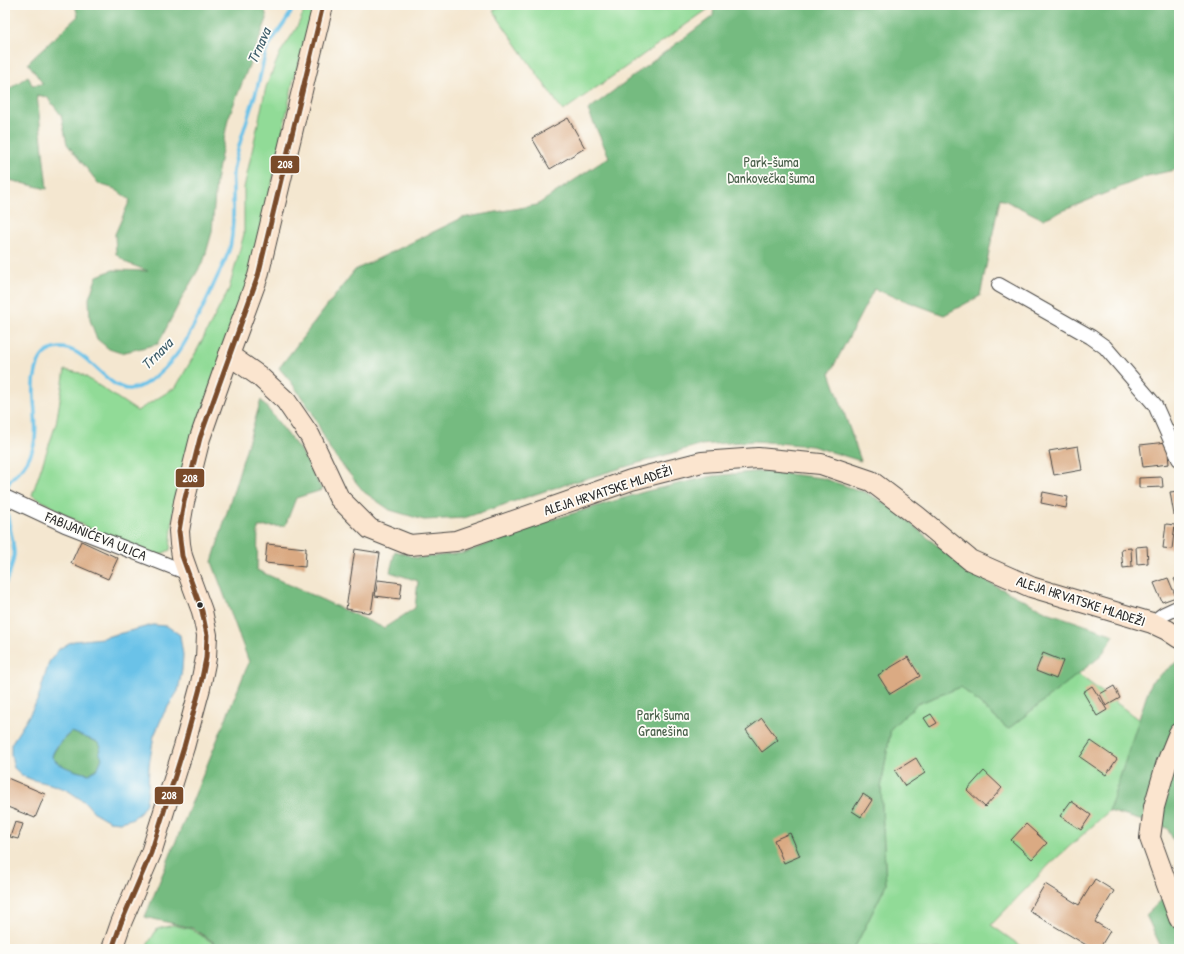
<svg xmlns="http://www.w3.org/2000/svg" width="1184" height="954" viewBox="0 0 1184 954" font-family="'Patrick Hand',sans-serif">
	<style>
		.green { fill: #91db97; stroke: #5e8361 }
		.forest { fill: #74bb80; stroke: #507356 }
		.water { fill: #6ac2e8; stroke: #4a768a; fill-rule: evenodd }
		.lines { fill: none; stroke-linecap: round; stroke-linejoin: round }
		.stream { stroke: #6ac2e8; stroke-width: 3.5 }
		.building { fill: #daaa83 }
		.street-casing { stroke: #494744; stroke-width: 16 }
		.secondary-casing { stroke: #494744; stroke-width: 22 }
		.street { stroke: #fff; stroke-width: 14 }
		.secondary { stroke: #fbe5cf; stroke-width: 20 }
		.bus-1-casing { stroke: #fdfcf7; stroke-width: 8 }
		.bus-1 { stroke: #7a4b2a; stroke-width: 5 }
		.bus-dot { fill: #2b2b2b; stroke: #fdfcf7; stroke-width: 1.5 }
		.labels { text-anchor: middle; stroke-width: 3.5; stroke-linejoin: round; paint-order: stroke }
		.park-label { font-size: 14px; fill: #4a604b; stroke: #fdfcf7 }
		.street-label { font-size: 14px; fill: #2b2b2b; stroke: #fdfcf7 }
		.water-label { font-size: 15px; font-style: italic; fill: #41606d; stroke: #fdfcf7 }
		.line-badge { stroke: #fdfcf7; stroke-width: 1.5 }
		.badge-label { font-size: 11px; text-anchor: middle; font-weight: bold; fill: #fff }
	</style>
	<rect width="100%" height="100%" fill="#fdfcf7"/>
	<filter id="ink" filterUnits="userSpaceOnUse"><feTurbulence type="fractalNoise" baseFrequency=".025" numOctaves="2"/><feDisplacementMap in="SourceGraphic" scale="8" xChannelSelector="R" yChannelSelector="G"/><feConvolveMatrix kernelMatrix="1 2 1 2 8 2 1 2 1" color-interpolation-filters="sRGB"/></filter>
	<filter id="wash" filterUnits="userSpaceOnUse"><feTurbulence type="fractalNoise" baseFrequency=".012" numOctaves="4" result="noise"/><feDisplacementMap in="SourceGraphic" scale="16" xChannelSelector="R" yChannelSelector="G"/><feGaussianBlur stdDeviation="0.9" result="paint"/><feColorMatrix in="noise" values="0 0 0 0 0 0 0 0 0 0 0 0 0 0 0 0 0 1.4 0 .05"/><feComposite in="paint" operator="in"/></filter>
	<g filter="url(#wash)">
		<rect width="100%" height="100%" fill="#f4e7d0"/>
		<g class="green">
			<polygon points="307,5 317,5 293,82 255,267 174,507 170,550 155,557 88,528 32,495 56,424 65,370 80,373 137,411 176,387 195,354 229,289 244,234 244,188 266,87 280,53 296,29"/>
			<polygon points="501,5 714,5 563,111 493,11"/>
			<polygon points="1078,674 1139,720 1109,811 1050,864 991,925 1025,949 854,949 886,885 881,788 891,728 917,704 961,687 1008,729"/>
			<polygon points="173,925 191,929 215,944 218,949 145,949 157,929"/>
		</g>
		<g class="forest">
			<polygon points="75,5 264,5 267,19 228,119 216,181 212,232 204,260 183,296 158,344 121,353 109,349 97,339 90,320 89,298 97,276 113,270 148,271 127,263 116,254 115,234 130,200 115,189 99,184 67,144 61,115 47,97 37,95 47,189 5,179 5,92 28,76 32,85 43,84 28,63 78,16"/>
			<polygon points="714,5 1179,5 1179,169 1147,176 1043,219 1000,198 980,296 944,315 874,289 830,373 861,461 812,446 755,441 699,445 551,489 464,518 424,520 390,510 364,492 331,451 312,412 291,382 279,368 355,270 462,218 537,205 609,157 588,110 713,16"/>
			<polygon points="261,400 303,454 322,490 296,498 285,526 258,527 257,570 384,628 415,608 418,581 390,572 395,551 417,558 464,553 541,523 647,491 713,476 764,471 822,478 867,493 893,508 934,543 990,583 1047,612 1114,635 1101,656 1008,729 961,687 917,704 891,728 881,788 886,885 854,949 220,949 215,943 192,928 145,917 249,662 212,562"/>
			<polygon points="1179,660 1179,850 1167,828 1109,811 1151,682"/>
			<path d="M72 732 97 742 101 746 102 758 98 768 89 774C78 772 59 767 52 757 54 749 65 737 72 732Z"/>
			<polygon points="1179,883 1179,949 1162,949 1146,915"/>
		</g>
		<path class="water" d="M153 625 167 626 180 635 183 655 182 670 178 691 164 713 154 736 149 765 148 789 146 803 139 814 131 819 120 822 109 821 95 813 85 802 67 790 50 784 33 780 23 776 14 768 11 755V744L27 719 38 699 49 662 59 649 69 643 74 641 102 638ZM72 732 97 742 101 746 99 752 102 758 98 768 89 774C78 772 59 767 52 757 53 749 65 736 72 732Z"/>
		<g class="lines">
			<g class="stream">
				<path d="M6 494C6 480 15 477 23 467 29 459 34 449 35 439 38 416 30 393 36 371 38 362 42 353 51 350 83 337 104 390 130 389 148 388 170 364 180 350 186 342 190 332 195 323 204 306 212 288 220 271 224 262 230 252 231 242 234 225 233 208 233 191 233 184 232 177 233 171 238 144 248 118 256 92 260 79 262 65 266 52 272 38 284 25 291 12L294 5"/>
				<path d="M5 584C9 575 13 564 14 554 14 538 6 519 6 501"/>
			</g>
		</g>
		<g id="blocks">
			<g class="building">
				<polygon points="568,118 585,148 550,169 532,138"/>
				<polygon points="1167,442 1169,464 1143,467 1140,445"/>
				<polygon points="1078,446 1082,470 1054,475 1049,451"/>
				<polygon points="1162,477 1163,487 1139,488 1139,478"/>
				<polygon points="1179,491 1179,514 1174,515 1170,492"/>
				<polygon points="1043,492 1068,497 1066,508 1041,503"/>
				<polygon points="1166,524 1175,525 1172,549 1163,548"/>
				<polygon points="81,541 118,558 108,579 71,563"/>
				<polygon points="267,544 306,548 305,567 265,563"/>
				<polygon points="1147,546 1148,563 1137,564 1136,547"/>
				<polygon points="1131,548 1132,567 1123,568 1121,549"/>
				<polygon points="355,549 380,553 371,613 346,609"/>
				<polygon points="1179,577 1179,589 1174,579"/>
				<polygon points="1168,578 1176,597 1162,602 1154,583"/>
				<polygon points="378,580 402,583 400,599 375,596"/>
				<polygon points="1043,653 1063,661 1056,679 1036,671"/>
				<polygon points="908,657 920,676 890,694 878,675"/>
				<polygon points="1092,686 1107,710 1097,716 1083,692"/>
				<polygon points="1114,686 1120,698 1106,706 1100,694"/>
				<polygon points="931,714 937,723 930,727 924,718"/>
				<polygon points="762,718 778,740 762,752 746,730"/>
				<polygon points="1091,741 1117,759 1106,775 1080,757"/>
				<polygon points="916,758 925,773 905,786 895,771"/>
				<polygon points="984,771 1002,788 985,807 967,790"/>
				<polygon points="5,777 45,794 35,818 5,806"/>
				<polygon points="863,794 872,800 861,817 852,811"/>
				<polygon points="1071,801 1091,815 1081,830 1060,816"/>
				<polygon points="15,822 23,824 18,839 10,837"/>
				<polygon points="1026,824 1047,843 1032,859 1011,840"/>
				<polygon points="790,833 800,856 784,863 774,840"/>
				<polygon points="1095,879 1114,891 1095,922 1110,931 1099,949 1093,949 1029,911 1045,884 1079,905"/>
			</g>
		</g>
	</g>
	<g filter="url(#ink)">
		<use href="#blocks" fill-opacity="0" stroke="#494744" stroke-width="1"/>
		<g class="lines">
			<defs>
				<g id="street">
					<polyline points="999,285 1091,337 1105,347 1155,405 1179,459"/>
					<polyline points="5,497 65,525 188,573"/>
					<polyline points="1152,623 1164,614 1179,607"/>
				</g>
				<g id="secondary">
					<polyline points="229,355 259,376 286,401 310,436 339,498 370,529 410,545 456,541 631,480 702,462 758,458 821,464 871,481 917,516 970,560 1031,587 1152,623 1167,630 1179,638"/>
					<polyline points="1179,733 1166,765 1154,807 1150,838 1179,918"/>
					<polyline points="112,949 121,923 151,853 184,747 200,688 206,658 207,635 202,611 188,573 182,556 180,544 179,531 184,502 200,438 229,355 258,276 305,78 323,5"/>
				</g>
			</defs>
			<use href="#street" class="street-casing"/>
			<use href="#secondary" class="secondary-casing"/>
			<use href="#street" class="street"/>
			<use href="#secondary" class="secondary"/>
			<defs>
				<polyline id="bus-1" points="112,949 121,923 151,853 184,747 200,688 206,658 207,635 202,611 182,556 179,531 184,502 200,438 258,276 323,5"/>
			</defs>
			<use href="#bus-1" class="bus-1-casing"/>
			<use href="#bus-1" class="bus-1"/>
		</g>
	</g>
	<circle class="bus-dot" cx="200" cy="605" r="3.5"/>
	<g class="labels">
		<g class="park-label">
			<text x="771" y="167">Park-šuma<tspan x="771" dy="16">Dankovečka šuma</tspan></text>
			<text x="663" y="720">Park šuma<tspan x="663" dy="16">Granešina</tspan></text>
		</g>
		<g class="street-label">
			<text transform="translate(608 490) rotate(-18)" y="5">ALEJA HRVATSKE MLADEŽI</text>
			<text transform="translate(96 536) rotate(22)" y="5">FABIJANIĆEVA ULICA</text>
			<text transform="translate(1081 601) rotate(18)" y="5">ALEJA HRVATSKE MLADEŽI</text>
		</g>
		<g class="water-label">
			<text transform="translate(259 46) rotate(-66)" y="5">Trnava</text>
			<text transform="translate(157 354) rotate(-45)" y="5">Trnava</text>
		</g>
	</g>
	<g class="line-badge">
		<rect x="270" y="155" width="30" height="19" rx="4" fill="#7a4b2a"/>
		<rect x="175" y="468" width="30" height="20" rx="4" fill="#7a4b2a"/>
		<rect x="154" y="786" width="30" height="19" rx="4" fill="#7a4b2a"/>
	</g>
	<g class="badge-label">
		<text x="285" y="168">208</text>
		<text x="190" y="482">208</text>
		<text x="169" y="799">208</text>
	</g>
	<rect width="1184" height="954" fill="none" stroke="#fdfcf7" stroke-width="20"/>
</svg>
